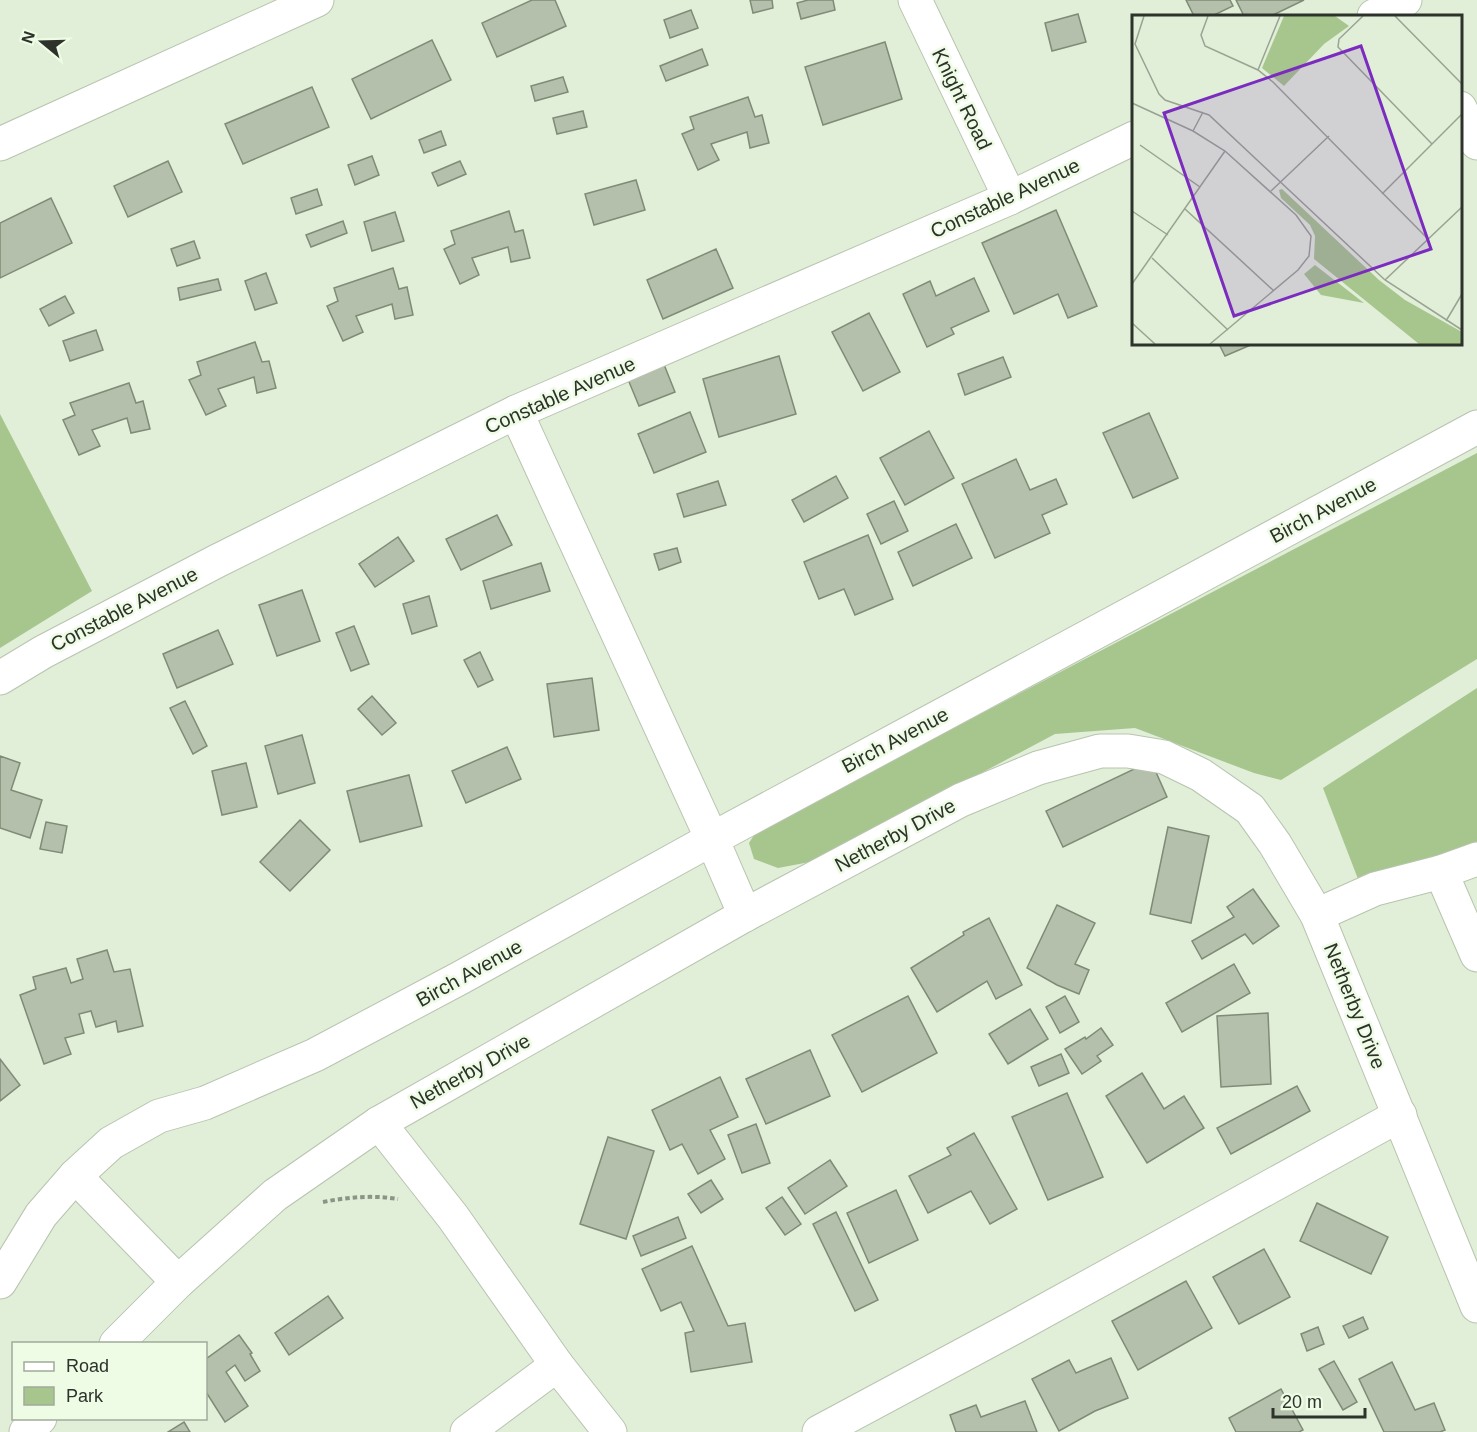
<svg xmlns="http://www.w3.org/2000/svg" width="1477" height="1432" viewBox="0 0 1477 1432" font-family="Arial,sans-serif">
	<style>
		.green { fill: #a6c68e }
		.building { fill: #b4c0ab; stroke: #808b77; stroke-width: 1.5 }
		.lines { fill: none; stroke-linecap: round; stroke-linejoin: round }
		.minor-casing { stroke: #b8c4af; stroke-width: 35 }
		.path { stroke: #8b9585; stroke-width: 4; stroke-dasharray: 4.5 3; stroke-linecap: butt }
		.minor { stroke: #fff; stroke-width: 33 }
		.labels { text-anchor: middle; stroke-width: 5; stroke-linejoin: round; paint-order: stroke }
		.street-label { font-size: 20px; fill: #2d322a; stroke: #eefbe5 }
		.inset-road { fill: none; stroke: #99a392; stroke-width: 1.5 }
		.view { fill: #7b2cbf; fill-opacity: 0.15; stroke: #7b2cbf; stroke-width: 3 }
		.inset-edge { fill: none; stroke: #2d322a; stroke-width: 3 }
	</style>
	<rect width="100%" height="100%" fill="#e1eed8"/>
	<g class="green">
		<polygon points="0,414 92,591 0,648"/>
		<polygon points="1477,453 1477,659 1281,780 1254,773 1135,728 1055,734 815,861 778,868 754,859 749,843 756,832"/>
		<polygon points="1477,688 1477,845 1358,879 1323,788"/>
	</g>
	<g class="building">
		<polygon points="532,0 555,0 566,26 497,57 482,23"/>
		<polygon points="750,0 772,0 773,8 753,13"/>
		<polygon points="808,0 833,0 835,10 801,19 797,3"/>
		<polygon points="1186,0 1230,0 1233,6 1212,16 1194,16"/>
		<polygon points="1236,0 1304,0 1271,16 1244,16"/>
		<polygon points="691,10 698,28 670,38 664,20"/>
		<polygon points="1078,14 1086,42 1052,51 1045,23"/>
		<polygon points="432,40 451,80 371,119 352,79"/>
		<polygon points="885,42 902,99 823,125 805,67"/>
		<polygon points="702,49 708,65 666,81 660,66"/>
		<polygon points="563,77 568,92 535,101 531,86"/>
		<polygon points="312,87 329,127 243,164 225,124"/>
		<polygon points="748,97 755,117 762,115 769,143 750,148 747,132 711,144 719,160 698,170 682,134 694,129 690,117"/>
		<polygon points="583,111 587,127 557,134 553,118"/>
		<polygon points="441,131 446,145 424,153 419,140"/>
		<polygon points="372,156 379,175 355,185 348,165"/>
		<polygon points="168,161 182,192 128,217 114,186"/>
		<polygon points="460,161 466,174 438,186 432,173"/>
		<polygon points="636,180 645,210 594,225 585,194"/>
		<polygon points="317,189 322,205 296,214 291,198"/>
		<polygon points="51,198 72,243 0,278 0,223"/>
		<polygon points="1056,210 1097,306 1068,318 1058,294 1014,314 982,243"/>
		<polygon points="509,211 515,232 523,230 530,258 511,262 508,247 472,258 479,275 460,284 444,249 455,244 451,231"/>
		<polygon points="395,212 404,241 372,251 364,222"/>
		<polygon points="343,221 347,233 311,247 306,235"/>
		<polygon points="194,241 200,258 177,266 171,249"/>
		<polygon points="716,249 733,288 663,319 647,280"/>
		<polygon points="393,268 399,289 407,287 413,315 395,319 392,304 356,316 363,332 343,341 327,306 338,301 334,288"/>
		<polygon points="266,273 277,303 255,310 245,281"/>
		<polygon points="974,278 989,311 951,328 954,334 927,347 903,294 930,281 936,296"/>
		<polygon points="218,279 221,290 180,300 178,288"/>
		<polygon points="65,296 74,313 49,326 40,309"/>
		<polygon points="869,313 900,372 863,391 832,332"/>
		<polygon points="96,330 103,350 70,361 63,341"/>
		<polygon points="255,342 262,362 269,361 276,388 257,393 254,377 218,389 226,406 206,415 189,380 201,375 197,362"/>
		<polygon points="1219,344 1253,344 1225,356"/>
		<polygon points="779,356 796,414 719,437 703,379"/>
		<polygon points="1003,357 1011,377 965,395 958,374"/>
		<polygon points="663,362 675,392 639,406 627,377"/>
		<polygon points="129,383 136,403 143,401 150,429 131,433 127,418 92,430 100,446 79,455 63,420 75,415 70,403"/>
		<polygon points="690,412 706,452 654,473 638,434"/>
		<polygon points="1149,413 1178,478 1133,498 1103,433"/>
		<polygon points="929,431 954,478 905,505 880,458"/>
		<polygon points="1016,459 1030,490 1056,479 1067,504 1042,515 1050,533 995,558 962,484"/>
		<polygon points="836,476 848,498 804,522 792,500"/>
		<polygon points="718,481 726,505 684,517 677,494"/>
		<polygon points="894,501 908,531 881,544 867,514"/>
		<polygon points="497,515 512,545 461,570 446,539"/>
		<polygon points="956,524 972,558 913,586 898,552"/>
		<polygon points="868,535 893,599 855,615 844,589 819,599 804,562"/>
		<polygon points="398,537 414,561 375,587 359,564"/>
		<polygon points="677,548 681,562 659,570 654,554"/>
		<polygon points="541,563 550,591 491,609 483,581"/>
		<polygon points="302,590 320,641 277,656 259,605"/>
		<polygon points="429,596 437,626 412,634 403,604"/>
		<polygon points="354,626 369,664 351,671 336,633"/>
		<polygon points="218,630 233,664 177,688 163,654"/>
		<polygon points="480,652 493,680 478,687 464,660"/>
		<polygon points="592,678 599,730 554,737 547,684"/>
		<polygon points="372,696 396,723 382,735 358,709"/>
		<polygon points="185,701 207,746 193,754 170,708"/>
		<polygon points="302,735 315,783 278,794 265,746"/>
		<polygon points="507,747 521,779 466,803 452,771"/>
		<polygon points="0,756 20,763 11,790 42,800 30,838 0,828"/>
		<polygon points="1151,761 1167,797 1063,847 1046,811"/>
		<polygon points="246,763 257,807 222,815 212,771"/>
		<polygon points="409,775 422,826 360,842 347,791"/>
		<polygon points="300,820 330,850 290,891 260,862"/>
		<polygon points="46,822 67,826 62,853 40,849"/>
		<polygon points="1168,827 1209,836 1191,923 1150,914"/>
		<polygon points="1253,889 1279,926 1253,944 1245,934 1202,959 1192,941 1234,917 1227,907"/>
		<polygon points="1057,905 1095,923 1075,964 1089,970 1079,994 1057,985 1027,968"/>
		<polygon points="989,918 1022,985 996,999 987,981 937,1012 911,968 964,935 963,932"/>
		<polygon points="107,950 114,972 130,969 143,1026 118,1032 116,1021 96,1027 91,1011 79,1014 84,1033 65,1038 71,1054 44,1064 20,995 36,989 33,977 66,968 71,983 83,979 77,959"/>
		<polygon points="1234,964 1250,993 1182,1032 1166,1003"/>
		<polygon points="908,996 937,1053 862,1092 832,1035"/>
		<polygon points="1065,996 1079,1022 1060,1033 1046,1007"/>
		<polygon points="1030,1009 1048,1039 1008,1064 989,1034"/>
		<polygon points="1268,1013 1271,1084 1221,1087 1217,1016"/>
		<polygon points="1101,1028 1113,1045 1097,1056 1101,1061 1082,1074 1065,1049 1085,1037 1086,1039"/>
		<polygon points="810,1050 830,1096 766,1124 746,1079"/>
		<polygon points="1061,1054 1069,1073 1039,1086 1031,1067"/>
		<polygon points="0,1059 20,1085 0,1101"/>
		<polygon points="1142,1073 1164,1109 1184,1096 1204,1128 1147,1163 1106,1096"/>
		<polygon points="720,1077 738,1117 710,1130 725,1159 698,1174 682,1144 670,1150 652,1110"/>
		<polygon points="1297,1086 1310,1111 1231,1154 1217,1128"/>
		<polygon points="1067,1093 1103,1177 1048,1200 1012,1117"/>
		<polygon points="756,1124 770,1163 742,1173 728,1135"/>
		<polygon points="974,1133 1017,1209 990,1224 971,1191 928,1213 909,1176 951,1155 947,1148"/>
		<polygon points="608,1137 654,1151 626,1239 580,1224"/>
		<polygon points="830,1160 847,1186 805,1214 788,1188"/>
		<polygon points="711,1180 723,1199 701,1213 688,1194"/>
		<polygon points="896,1190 918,1240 869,1263 847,1213"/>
		<polygon points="782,1197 801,1224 785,1235 766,1208"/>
		<polygon points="1317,1203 1388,1237 1371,1274 1300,1241"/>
		<polygon points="836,1212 878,1300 855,1311 813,1224"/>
		<polygon points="678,1217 686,1238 641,1256 633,1236"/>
		<polygon points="692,1246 728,1326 745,1323 752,1362 691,1372 685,1333 694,1331 681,1302 661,1311 642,1269"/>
		<polygon points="1264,1249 1290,1297 1239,1324 1213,1277"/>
		<polygon points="1186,1281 1212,1328 1138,1370 1112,1321"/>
		<polygon points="328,1296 343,1318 289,1355 275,1333"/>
		<polygon points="1363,1317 1368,1329 1349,1338 1343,1326"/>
		<polygon points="1318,1327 1324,1344 1307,1351 1301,1334"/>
		<polygon points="239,1335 252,1353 250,1354 260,1371 245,1381 235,1365 226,1372 248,1406 225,1422 206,1392 206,1359"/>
		<polygon points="1111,1358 1128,1398 1095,1411 1059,1431 1032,1379 1069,1360 1076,1373"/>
		<polygon points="1334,1361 1357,1402 1343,1410 1319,1369"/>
		<polygon points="1392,1362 1415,1410 1434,1403 1445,1430 1440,1432 1384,1432 1359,1379"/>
		<polygon points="1281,1389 1303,1430 1299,1432 1236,1432 1229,1418"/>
		<polygon points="1025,1401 1037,1432 956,1432 950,1415 976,1405 981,1417"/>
		<polygon points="184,1422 190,1432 168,1432"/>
	</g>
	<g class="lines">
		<defs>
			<g id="minor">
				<polyline points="915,0 1010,198"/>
				<polyline points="1374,16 1405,0"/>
				<polyline points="1460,108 1477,143"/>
				<polyline points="0,144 317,0"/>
				<polyline points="516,412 712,839 745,915"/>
				<polyline points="0,678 43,652 217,561 516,412 1010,198 1134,138"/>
				<polyline points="1441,872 1477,955"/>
				<polyline points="1317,915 1375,889 1441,872 1477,859"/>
				<polyline points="379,1123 453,1217 557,1365 610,1432"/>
				<polyline points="75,1176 178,1282"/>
				<polyline points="0,1282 41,1215 75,1176 111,1143 159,1116 205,1103 315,1055 460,978 712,839 1477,427"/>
				<polyline points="116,1344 178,1282 275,1195 379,1123 745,915 961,800 1038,768 1100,751 1128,751 1164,757 1201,775 1250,809 1275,844 1317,915 1477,1306"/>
				<polyline points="26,1432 40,1418"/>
				<polyline points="467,1432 557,1365"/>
				<polyline points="819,1432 1013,1328 1400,1115"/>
			</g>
		</defs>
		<use href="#minor" class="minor-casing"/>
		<path class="path" d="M323 1202C348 1197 373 1195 398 1199"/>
		<use href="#minor" class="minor"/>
	</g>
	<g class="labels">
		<g class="street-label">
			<text transform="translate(962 99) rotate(64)" y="7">Knight Road</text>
			<text transform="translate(1005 198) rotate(-25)" y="7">Constable Avenue</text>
			<text transform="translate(560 395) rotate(-24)" y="7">Constable Avenue</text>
			<text transform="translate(1323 510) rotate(-28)" y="7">Birch Avenue</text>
			<text transform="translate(124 609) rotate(-27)" y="7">Constable Avenue</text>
			<text transform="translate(895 740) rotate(-28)" y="7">Birch Avenue</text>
			<text transform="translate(895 835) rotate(-28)" y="7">Netherby Drive</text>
			<text transform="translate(469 973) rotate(-29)" y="7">Birch Avenue</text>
			<text transform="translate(1355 1006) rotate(68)" y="7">Netherby Drive</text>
			<text transform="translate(470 1071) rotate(-29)" y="7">Netherby Drive</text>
		</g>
	</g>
	<g transform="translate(1132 15)">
		<rect width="330" height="330" fill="#e1eed8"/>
		<path d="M152 1H203L217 11 192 29 152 71 130 53ZM150 174 247 265 273 285 330 317V329H287L182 244 183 221 178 210 149 183 147 175ZM183 250 232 288 189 280 172 259Z" fill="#a6c68e"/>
		<path class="inset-road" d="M12 1 3 29 27 79 33 85 77 100 253 265 330 315M76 1 69 20 73 31 126 55 141 67 296 224M231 1 207 24 206 32 300 129M263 1 330 69M126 55 148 1M0 88 61 116 93 136 164 200 179 221 177 241 166 255 78 329M61 116 71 97M8 130 68 172M139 176 197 121M250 179 330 99M53 194 142 276M0 196 36 220M20 243 96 315M253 265 330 192M0 269 93 136M314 306 330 279M0 308 23 329"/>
		<path class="view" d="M229 31 299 234 102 301 32 98Z"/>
		<rect width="330" height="330" class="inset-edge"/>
	</g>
	<rect x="12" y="1342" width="195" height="78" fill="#eefbe5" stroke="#a1ab9a" stroke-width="1.5"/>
	<rect x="24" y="1362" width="30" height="9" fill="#ffffff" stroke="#a1ab9a" stroke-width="1.5"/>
	<text x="66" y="1372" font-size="18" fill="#2d322a">Road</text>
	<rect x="24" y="1387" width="30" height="18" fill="#a6c68e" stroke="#a1ab9a" stroke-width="1.5"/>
	<text x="66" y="1402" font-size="18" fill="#2d322a">Park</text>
	<g transform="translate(42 42) rotate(289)" stroke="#eefbe5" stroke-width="4.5" paint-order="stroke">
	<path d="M0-4.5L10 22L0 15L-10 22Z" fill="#2d322a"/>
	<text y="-9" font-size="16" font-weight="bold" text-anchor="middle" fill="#2d322a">N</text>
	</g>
	<path d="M1273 1408v9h92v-9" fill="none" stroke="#2d322a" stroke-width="3"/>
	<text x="1282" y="1408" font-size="18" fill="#2d322a" stroke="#eefbe5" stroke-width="4.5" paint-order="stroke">20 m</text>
</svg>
